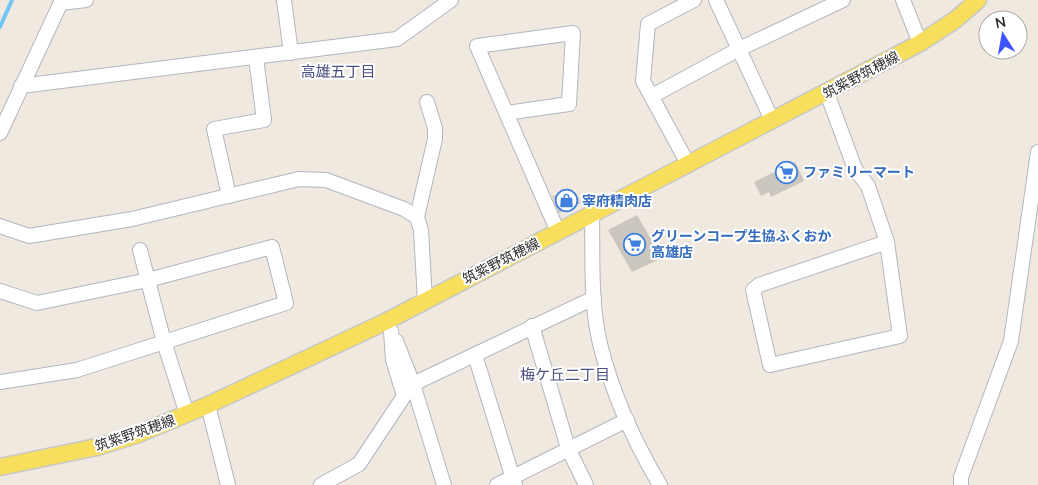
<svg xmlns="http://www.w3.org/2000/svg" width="1038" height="485" viewBox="0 0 1038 485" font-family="Mulish,'Noto Sans JP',sans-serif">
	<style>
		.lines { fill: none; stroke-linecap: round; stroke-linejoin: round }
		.stream { stroke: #70c7f4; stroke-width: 4 }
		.building { fill: #cbc7be }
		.minor-casing { stroke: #b3b5c1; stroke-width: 16 }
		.major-casing { stroke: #c8c8c8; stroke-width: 19 }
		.minor { stroke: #fff; stroke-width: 14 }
		.major { stroke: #f7de5d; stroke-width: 16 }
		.labels { text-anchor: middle; stroke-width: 4; stroke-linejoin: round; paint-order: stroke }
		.street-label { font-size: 14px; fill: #2d2d2d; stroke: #fff }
		.shop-label { font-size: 14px; font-weight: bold; fill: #366cbe; stroke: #fff; text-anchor: start }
		.neighbourhood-label { font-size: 15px; fill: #4b5181; stroke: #fff }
	</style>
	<rect width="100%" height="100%" fill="#efe9e0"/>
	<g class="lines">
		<polyline class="stream" points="0,27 12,0"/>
	</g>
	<g class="building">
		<polygon points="795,162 804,181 771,197 769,192 761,196 754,182"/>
		<polygon points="568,192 569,195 575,192 581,203 559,213 552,196"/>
		<polygon points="637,215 662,258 632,272 608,230"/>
	</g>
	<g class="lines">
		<defs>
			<g id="minor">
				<polyline points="284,0 291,53"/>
				<polyline points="716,0 772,120"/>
				<polyline points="903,0 920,43"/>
				<polyline points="61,3 86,0"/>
				<polyline points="21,86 397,39 451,0"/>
				<polyline points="827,93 855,169 868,186 887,242 759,285 753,290 770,365 900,336 887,242"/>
				<polyline points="652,96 739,49 843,0"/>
				<polyline points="506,113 569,104 573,33 477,46 558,232"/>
				<polyline points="0,133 62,0"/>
				<polyline points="688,164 643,81 648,24 694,0"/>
				<polyline points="229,196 214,129 264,120 256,58"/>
				<path d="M592 214C593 256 590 302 600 344 612 392 635 443 660 485"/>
				<polyline points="417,217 435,139 435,128 427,102"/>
				<polyline points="0,226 29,236 132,219 299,179 326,180 404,209 417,217 421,230 425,301"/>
				<polyline points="140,250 164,342 187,414"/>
				<polyline points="0,291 37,303 148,280 272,247 286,303 77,370 0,382"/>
				<polyline points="532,326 568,448 586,485"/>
				<polyline points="396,341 413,384 444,485"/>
				<polyline points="475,355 515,485"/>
				<polyline points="413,384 594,298"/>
				<polyline points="208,405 228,485"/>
				<polyline points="321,485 359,464 404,396 393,360 391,331"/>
				<polyline points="497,485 627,420"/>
				<polyline points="961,485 961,477 1011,341 1038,152"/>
			</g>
			<polyline id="major" points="0,467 97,447 136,435 208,405 387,321 920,43 955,20 978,0"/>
		</defs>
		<use href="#minor" class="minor-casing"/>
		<use href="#major" class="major-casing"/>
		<use href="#minor" class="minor"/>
		<use href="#major" class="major"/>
	</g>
	<defs>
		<symbol id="supermarket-ring" viewBox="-11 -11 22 22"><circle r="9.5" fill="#fff" stroke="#3f7fe0" stroke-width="1.5"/><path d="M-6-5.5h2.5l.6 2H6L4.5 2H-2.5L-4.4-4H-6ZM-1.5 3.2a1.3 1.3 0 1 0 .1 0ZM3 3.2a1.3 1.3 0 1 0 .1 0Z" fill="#3f7fe0"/></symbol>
		<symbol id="shop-ring" viewBox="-11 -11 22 22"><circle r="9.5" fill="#fff" stroke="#3f7fe0" stroke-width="1.5"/><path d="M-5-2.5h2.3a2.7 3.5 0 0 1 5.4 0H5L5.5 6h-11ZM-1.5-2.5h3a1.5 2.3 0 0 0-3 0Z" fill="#3f7fe0"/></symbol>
	</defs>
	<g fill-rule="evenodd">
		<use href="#supermarket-ring" x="774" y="160" width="25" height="25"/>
		<use href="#shop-ring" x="554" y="188" width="25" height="25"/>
		<use href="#supermarket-ring" x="622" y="232" width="25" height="25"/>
	</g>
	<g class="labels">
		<g class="street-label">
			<text transform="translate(861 75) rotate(-28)" y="5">筑紫野筑穂線</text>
			<text transform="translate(501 261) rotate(-27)" y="5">筑紫野筑穂線</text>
			<text transform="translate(135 433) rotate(-19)" y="5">筑紫野筑穂線</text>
		</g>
		<g class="shop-label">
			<text x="803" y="177">ファミリーマート</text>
			<text x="582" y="206">宰府精肉店</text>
			<text x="651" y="241">グリーンコープ生協ふくおか<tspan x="651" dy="16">高雄店</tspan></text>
		</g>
		<g class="neighbourhood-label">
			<text x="338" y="77">高雄五丁目</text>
			<text x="565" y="380">梅ケ丘二丁目</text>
		</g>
	</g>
	<g transform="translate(1003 35) rotate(349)"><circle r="24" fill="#ffffff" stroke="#ababab"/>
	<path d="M0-4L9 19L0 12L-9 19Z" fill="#3d53ff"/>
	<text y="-8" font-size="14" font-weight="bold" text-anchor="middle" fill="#2d2d2d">N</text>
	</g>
</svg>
